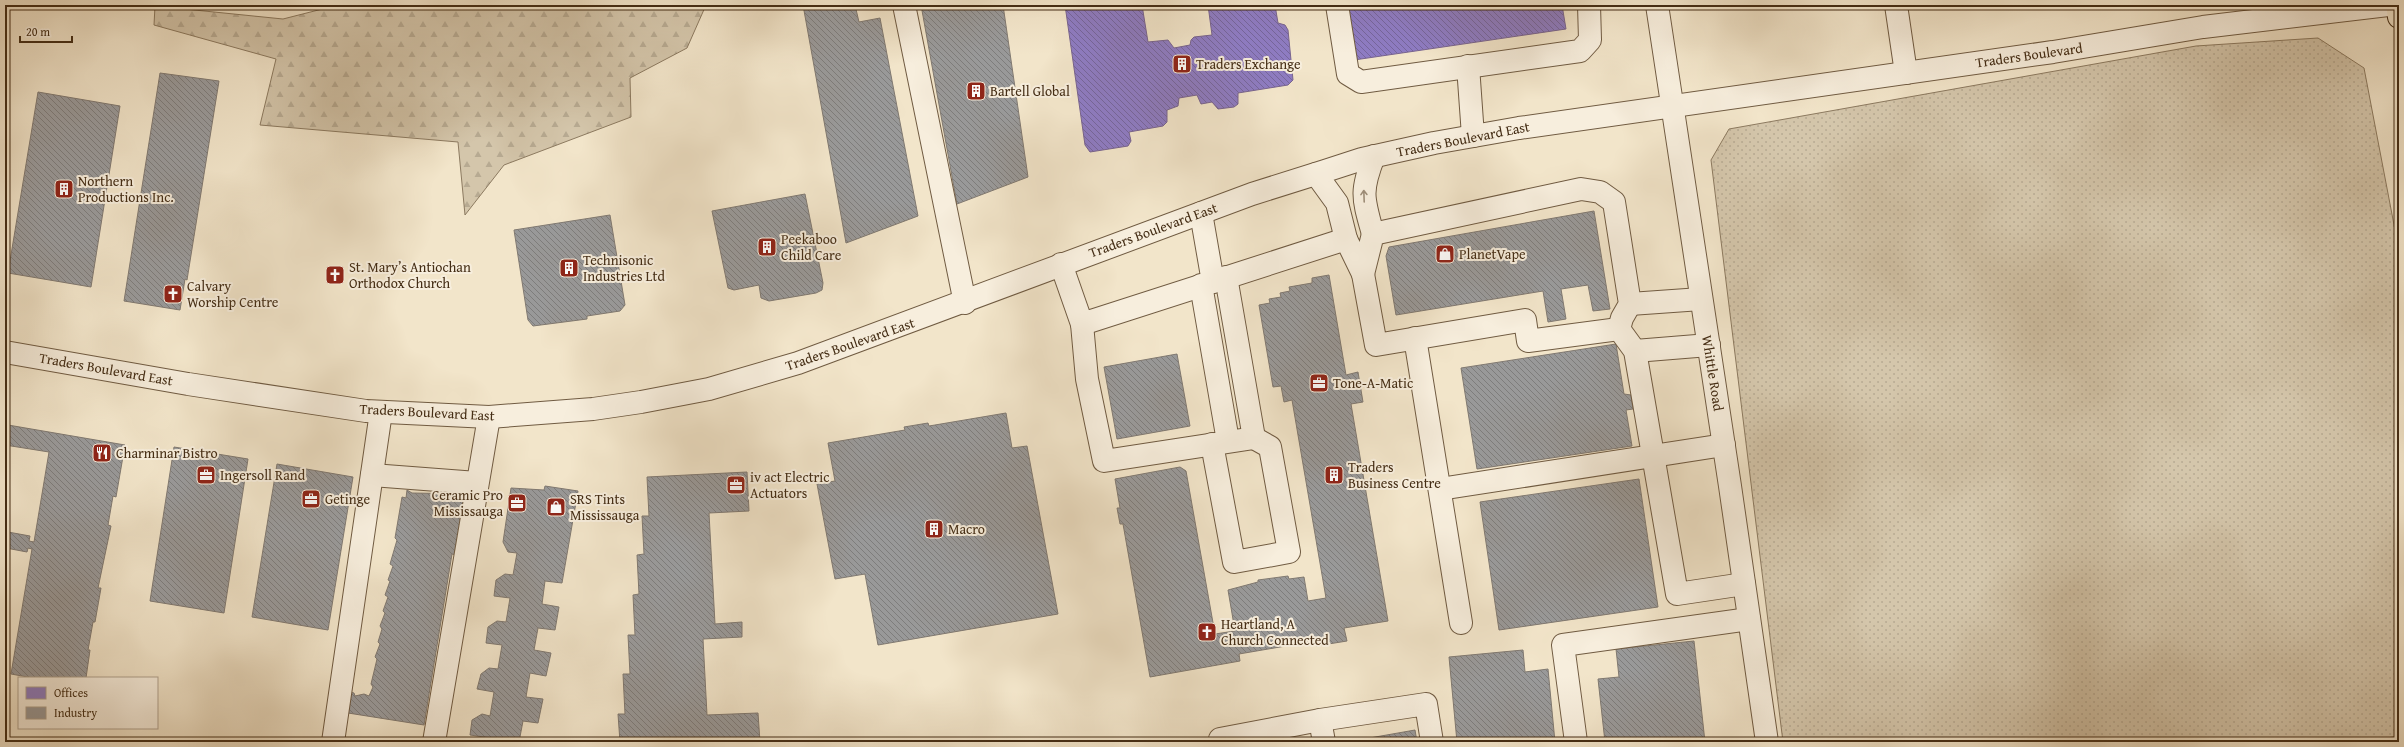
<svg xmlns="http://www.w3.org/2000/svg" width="2404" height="747" viewBox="0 0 2404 747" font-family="'Gentium Book Plus',serif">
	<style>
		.grass { fill: url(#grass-dots); stroke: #8c7a60 }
		.forest { fill: url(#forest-firs); stroke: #8c7a60 }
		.offices { fill: url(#offices-back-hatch); stroke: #78648f }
		.industry { fill: url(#industry-back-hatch); stroke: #807971 }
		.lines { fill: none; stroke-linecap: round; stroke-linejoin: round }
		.minor-casing { stroke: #705b42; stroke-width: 24 }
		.major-casing { stroke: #442d15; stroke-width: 24 }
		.minor { stroke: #f7eedd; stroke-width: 22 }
		.major { stroke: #f2e5ca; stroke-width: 22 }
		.oneway { stroke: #9e8e79 }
		.labels { text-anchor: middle; stroke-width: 4; stroke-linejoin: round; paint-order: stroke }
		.street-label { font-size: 14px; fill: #442d15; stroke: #f7eedd }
		.poi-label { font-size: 14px; fill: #442d15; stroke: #f7eedd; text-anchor: start }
	</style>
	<defs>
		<pattern id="grass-dots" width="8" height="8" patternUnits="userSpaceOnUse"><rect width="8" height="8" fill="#d4c6ab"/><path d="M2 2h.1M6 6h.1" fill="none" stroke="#b7aa92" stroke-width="1.8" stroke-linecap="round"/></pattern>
		<pattern id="forest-firs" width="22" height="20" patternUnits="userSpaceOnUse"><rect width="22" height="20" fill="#d4c6ab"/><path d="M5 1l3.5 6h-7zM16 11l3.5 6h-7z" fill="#b7aa92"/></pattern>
		<pattern id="offices-back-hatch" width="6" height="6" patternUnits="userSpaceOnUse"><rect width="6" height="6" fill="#8e7cc3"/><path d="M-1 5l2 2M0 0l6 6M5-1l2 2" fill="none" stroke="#76669d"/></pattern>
		<pattern id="industry-back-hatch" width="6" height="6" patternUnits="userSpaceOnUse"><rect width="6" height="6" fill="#999"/><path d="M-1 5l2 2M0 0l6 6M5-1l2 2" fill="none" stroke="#7e7d7c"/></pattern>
	</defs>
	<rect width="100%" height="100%" fill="#f2e5ca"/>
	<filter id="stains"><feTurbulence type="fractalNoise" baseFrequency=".005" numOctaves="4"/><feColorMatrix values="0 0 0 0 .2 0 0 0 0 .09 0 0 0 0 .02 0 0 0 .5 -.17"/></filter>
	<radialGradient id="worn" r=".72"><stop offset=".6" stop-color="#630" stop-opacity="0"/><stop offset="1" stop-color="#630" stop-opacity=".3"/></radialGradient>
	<polygon class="grass" points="2318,38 2364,68 2399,251 2399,736 2362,742 1783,742 1711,160 1729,129 2196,46"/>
	<polygon class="forest" points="338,5 706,5 687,48 630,78 631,117 504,165 465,215 458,142 260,125 276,59 154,25 155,6 283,19"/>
	<g class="offices">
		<polygon points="1065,5 1142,5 1148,42 1168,40 1174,48 1190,45 1191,40 1194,37 1212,35 1208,5 1275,5 1278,23 1285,25 1288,30 1293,80 1288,85 1238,93 1238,104 1234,107 1218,109 1212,102 1201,104 1197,95 1179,98 1178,106 1167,110 1167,122 1163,126 1129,132 1131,141 1128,146 1090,152 1085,145"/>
		<polygon points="1346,5 1562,5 1566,29 1354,60"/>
	</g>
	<g class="industry">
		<polygon points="803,5 855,5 859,22 880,18 918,216 846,243"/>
		<polygon points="921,5 1003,5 1028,177 957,204"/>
		<polygon points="160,73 219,81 187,280 185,279 180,310 124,301"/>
		<polygon points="38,92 120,106 91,287 8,273"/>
		<polygon points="805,194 823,283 822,290 816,293 769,301 761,298 759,285 734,290 728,288 712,211"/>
		<polygon points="1594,211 1610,309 1593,311 1588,285 1561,289 1566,319 1548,322 1543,291 1396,315 1386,256 1389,247"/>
		<polygon points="610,215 625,305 620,311 587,316 587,319 533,326 528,320 514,230"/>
		<polygon points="1329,275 1346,375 1358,372 1363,402 1351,404 1388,621 1344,628 1347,641 1316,646 1315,641 1239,654 1240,661 1150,677 1123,524 1120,524 1117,508 1120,508 1115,479 1180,467 1186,471 1215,634 1235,631 1228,590 1258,582 1258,580 1288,576 1289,579 1304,577 1308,601 1326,598 1292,400 1284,402 1281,386 1273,387 1259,305 1270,303 1269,299 1281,297 1280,293 1290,291 1289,287 1312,283 1312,278"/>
		<polygon points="1616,344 1624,394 1631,395 1633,409 1626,410 1632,446 1477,469 1461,368"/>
		<polygon points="1177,354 1190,426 1117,439 1104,367"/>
		<polygon points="1006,413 1012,448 1027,446 1058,614 878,645 865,574 835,579 817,484 835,481 828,443 905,430 904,427 928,423 929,426"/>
		<polygon points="8,425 125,445 116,497 113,496 108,525 111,526 98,588 101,588 95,622 93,622 88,650 90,650 86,678 33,678 11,674 32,549 28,548 27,552 6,548 8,532 30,536 29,541 34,542 49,452 5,445"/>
		<polygon points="174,447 248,459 224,613 150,601"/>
		<polygon points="277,464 353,477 328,630 252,617"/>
		<polygon points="747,472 749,511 709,513 715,624 742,622 742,637 703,639 707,715 758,713 760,742 620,742 618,714 625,714 623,674 630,674 628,635 635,635 633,595 639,594 637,555 644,554 642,516 649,516 647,477"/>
		<polygon points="1639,479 1658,607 1499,630 1480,502"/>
		<polygon points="545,486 578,491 562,583 545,581 542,604 559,607 555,630 538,628 534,650 551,653 546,676 530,673 526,697 543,699 538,723 523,721 519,742 470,735 472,720 482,714 490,716 494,692 477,689 481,674 489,668 498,669 502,645 486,643 488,627 497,621 506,622 510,598 494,596 496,580 505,574 513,575 517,553 508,552 503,542 511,488 544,490"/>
		<polygon points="407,490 412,493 470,494 461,556 452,554 424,725 348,713 350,692 354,693 355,696 364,694 369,696 373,687 371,684 377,659 375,657 380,644 378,642 382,629 380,626 385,613 383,611 388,597 385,595 390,581 388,580 393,566 390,564 397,540 395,538 402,497 406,498"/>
		<polygon points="1694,641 1705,742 1605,742 1598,679 1619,677 1616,649"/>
		<polygon points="1523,650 1525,672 1548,669 1555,742 1457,742 1449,657"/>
		<polygon points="1415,730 1417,742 1347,742"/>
		<polygon points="1305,740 1306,742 1285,742"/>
	</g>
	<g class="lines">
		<defs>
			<g id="minor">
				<polyline points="904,5 965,303"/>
				<polyline points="1337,5 1348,74 1361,82 1580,51 1590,40 1589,5"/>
				<polyline points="1657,5 1730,486 1767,742"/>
				<polyline points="1896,5 1906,73"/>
				<polyline points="1468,66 1473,136"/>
				<polyline points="1316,174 1337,203 1346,239"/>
				<polyline points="1201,213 1213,282"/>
				<path d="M1373 234C1363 198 1360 192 1374 156"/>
				<polyline points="1061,264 1082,324 1346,239 1363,274 1373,234 1581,189 1600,192 1614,202 1630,304 1622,318 1619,329 1635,351 1677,594 1744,584"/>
				<polyline points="1363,274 1376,345 1525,320 1528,341 1619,329"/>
				<polyline points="1201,285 1228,441"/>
				<polyline points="1630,304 1701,299"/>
				<polyline points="1082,324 1087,379 1104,461 1254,438 1226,277"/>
				<polyline points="1415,338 1461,623"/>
				<polyline points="1635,351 1709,345"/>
				<polyline points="5,352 188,384 366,411 489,417 593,409 641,402 709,389 798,363 1252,194 1325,171 1362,159 1434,143 1519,128 2053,52 2203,27 2388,5"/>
				<polyline points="1212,444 1234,562 1289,552 1270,447 1254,438"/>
				<polyline points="372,475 477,483"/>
				<polyline points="1440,489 1724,445"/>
				<polyline points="1320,720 1324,742"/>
				<polyline points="1220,739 1320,720 1426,704 1432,742"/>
				<polyline points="333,742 381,412"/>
				<polyline points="434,742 489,417"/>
				<polyline points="1576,742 1563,645 1749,619"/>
			</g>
			<polyline id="major" points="2397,5 2399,17"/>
		</defs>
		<use href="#minor" class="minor-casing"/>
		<use href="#major" class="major-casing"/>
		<use href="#minor" class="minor"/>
		<use href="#major" class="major"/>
	</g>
	<defs><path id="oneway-shaft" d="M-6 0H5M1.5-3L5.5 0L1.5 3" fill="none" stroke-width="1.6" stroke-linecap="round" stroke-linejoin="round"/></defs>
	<use class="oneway" href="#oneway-shaft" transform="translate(1364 196) rotate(-92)"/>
	<defs>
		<symbol id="building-square" viewBox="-11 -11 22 22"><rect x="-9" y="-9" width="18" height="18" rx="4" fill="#8f2418" stroke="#f7eedd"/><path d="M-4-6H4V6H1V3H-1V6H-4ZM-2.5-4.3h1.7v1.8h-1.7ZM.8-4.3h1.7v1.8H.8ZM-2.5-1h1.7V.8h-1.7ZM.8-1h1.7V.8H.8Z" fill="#fff"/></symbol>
		<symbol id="shop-square" viewBox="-11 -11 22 22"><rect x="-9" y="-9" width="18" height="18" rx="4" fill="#8f2418" stroke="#f7eedd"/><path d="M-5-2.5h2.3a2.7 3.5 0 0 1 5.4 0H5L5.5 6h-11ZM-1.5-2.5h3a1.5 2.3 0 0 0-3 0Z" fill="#fff"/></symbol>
		<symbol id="church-square" viewBox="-11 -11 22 22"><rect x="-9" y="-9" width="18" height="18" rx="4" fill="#8f2418" stroke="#f7eedd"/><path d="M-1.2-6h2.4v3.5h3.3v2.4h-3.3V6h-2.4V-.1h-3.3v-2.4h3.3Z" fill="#fff"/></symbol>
		<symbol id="office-square" viewBox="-11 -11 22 22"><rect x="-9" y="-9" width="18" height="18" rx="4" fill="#8f2418" stroke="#f7eedd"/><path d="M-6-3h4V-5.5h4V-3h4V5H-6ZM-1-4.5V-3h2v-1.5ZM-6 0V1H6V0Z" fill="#fff"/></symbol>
		<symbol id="restaurant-square" viewBox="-11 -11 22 22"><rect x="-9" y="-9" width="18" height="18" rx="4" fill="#8f2418" stroke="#f7eedd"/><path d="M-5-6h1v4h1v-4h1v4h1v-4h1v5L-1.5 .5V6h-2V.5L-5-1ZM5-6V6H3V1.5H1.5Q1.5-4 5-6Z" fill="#fff"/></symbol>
	</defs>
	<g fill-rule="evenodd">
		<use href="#building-square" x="1171" y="53" width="22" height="22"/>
		<use href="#building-square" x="965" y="80" width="22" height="22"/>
		<use href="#building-square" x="53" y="178" width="22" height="22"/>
		<use href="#building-square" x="756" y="236" width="22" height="22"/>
		<use href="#shop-square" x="1434" y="243" width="22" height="22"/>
		<use href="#building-square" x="558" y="257" width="22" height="22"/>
		<use href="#church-square" x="324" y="264" width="22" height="22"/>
		<use href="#church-square" x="162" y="283" width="22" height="22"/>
		<use href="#office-square" x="1308" y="372" width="22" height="22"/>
		<use href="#restaurant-square" x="91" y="442" width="22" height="22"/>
		<use href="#office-square" x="195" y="464" width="22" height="22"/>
		<use href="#building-square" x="1323" y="464" width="22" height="22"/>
		<use href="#office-square" x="725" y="474" width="22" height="22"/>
		<use href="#office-square" x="300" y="488" width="22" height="22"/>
		<use href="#office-square" x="506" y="492" width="22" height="22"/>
		<use href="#shop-square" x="545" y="496" width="22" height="22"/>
		<use href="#building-square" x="923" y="518" width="22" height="22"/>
		<use href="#church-square" x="1196" y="621" width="22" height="22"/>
	</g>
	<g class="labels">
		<g class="street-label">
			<text transform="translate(2029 55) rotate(-8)" y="5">Traders Boulevard</text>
			<text transform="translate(1463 139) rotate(-11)" y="5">Traders Boulevard East</text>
			<text transform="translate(1153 230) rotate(-20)" y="5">Traders Boulevard East</text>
			<text transform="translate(850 344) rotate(-19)" y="5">Traders Boulevard East</text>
			<text transform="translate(106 369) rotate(10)" y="5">Traders Boulevard East</text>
			<text transform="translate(1713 373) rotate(81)" y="5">Whittle Road</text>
			<text transform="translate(427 412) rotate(3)" y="5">Traders Boulevard East</text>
		</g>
		<g class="poi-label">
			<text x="1196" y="69">Traders Exchange</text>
			<text x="990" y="96">Bartell Global</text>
			<text x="78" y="186">Northern<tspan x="78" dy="16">Productions Inc.</tspan></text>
			<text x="781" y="244">Peekaboo<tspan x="781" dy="16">Child Care</tspan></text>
			<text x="1459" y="259">PlanetVape</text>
			<text x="583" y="265">Technisonic<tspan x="583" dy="16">Industries Ltd</tspan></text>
			<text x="349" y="272">St. Mary’s Antiochan<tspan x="349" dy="16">Orthodox Church</tspan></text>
			<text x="187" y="291">Calvary<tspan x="187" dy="16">Worship Centre</tspan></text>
			<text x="1333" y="388">Tone-A-Matic</text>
			<text x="116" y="458">Charminar Bistro</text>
			<text x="1348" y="472">Traders<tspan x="1348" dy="16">Business Centre</tspan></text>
			<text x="220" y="480">Ingersoll Rand</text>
			<text x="750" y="482">iv act Electric<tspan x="750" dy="16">Actuators</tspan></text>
			<text x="503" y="500" text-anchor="end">Ceramic Pro<tspan x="503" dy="16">Mississauga</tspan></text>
			<text x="325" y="504">Getinge</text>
			<text x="570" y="504">SRS Tints<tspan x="570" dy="16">Mississauga</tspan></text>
			<text x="948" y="534">Macro</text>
			<text x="1221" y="629">Heartland, A<tspan x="1221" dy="16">Church Connected</tspan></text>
		</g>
	</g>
	<rect width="2404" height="747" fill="none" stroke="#f2e5ca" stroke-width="20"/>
	<rect x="6" y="6" width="2392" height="735" fill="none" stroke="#442d15" stroke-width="2"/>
	<rect x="10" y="10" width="2384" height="727" fill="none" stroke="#442d15"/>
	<rect x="18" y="677" width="140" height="52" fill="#f7eedd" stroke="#afa18d"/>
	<rect x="26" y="687" width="20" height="12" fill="#8e7cc3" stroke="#afa18d"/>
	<text x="54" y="697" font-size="12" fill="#442d15">Offices</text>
	<rect x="26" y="707" width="20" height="12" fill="#999999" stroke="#afa18d"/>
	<text x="54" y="717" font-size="12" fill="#442d15">Industry</text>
	<path d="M20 36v6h52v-6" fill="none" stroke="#442d15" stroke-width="2"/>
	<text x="26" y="36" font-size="12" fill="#442d15" stroke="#f7eedd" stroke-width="3" paint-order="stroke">20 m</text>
	<rect width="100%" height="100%" filter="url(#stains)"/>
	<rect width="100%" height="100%" fill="url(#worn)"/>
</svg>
